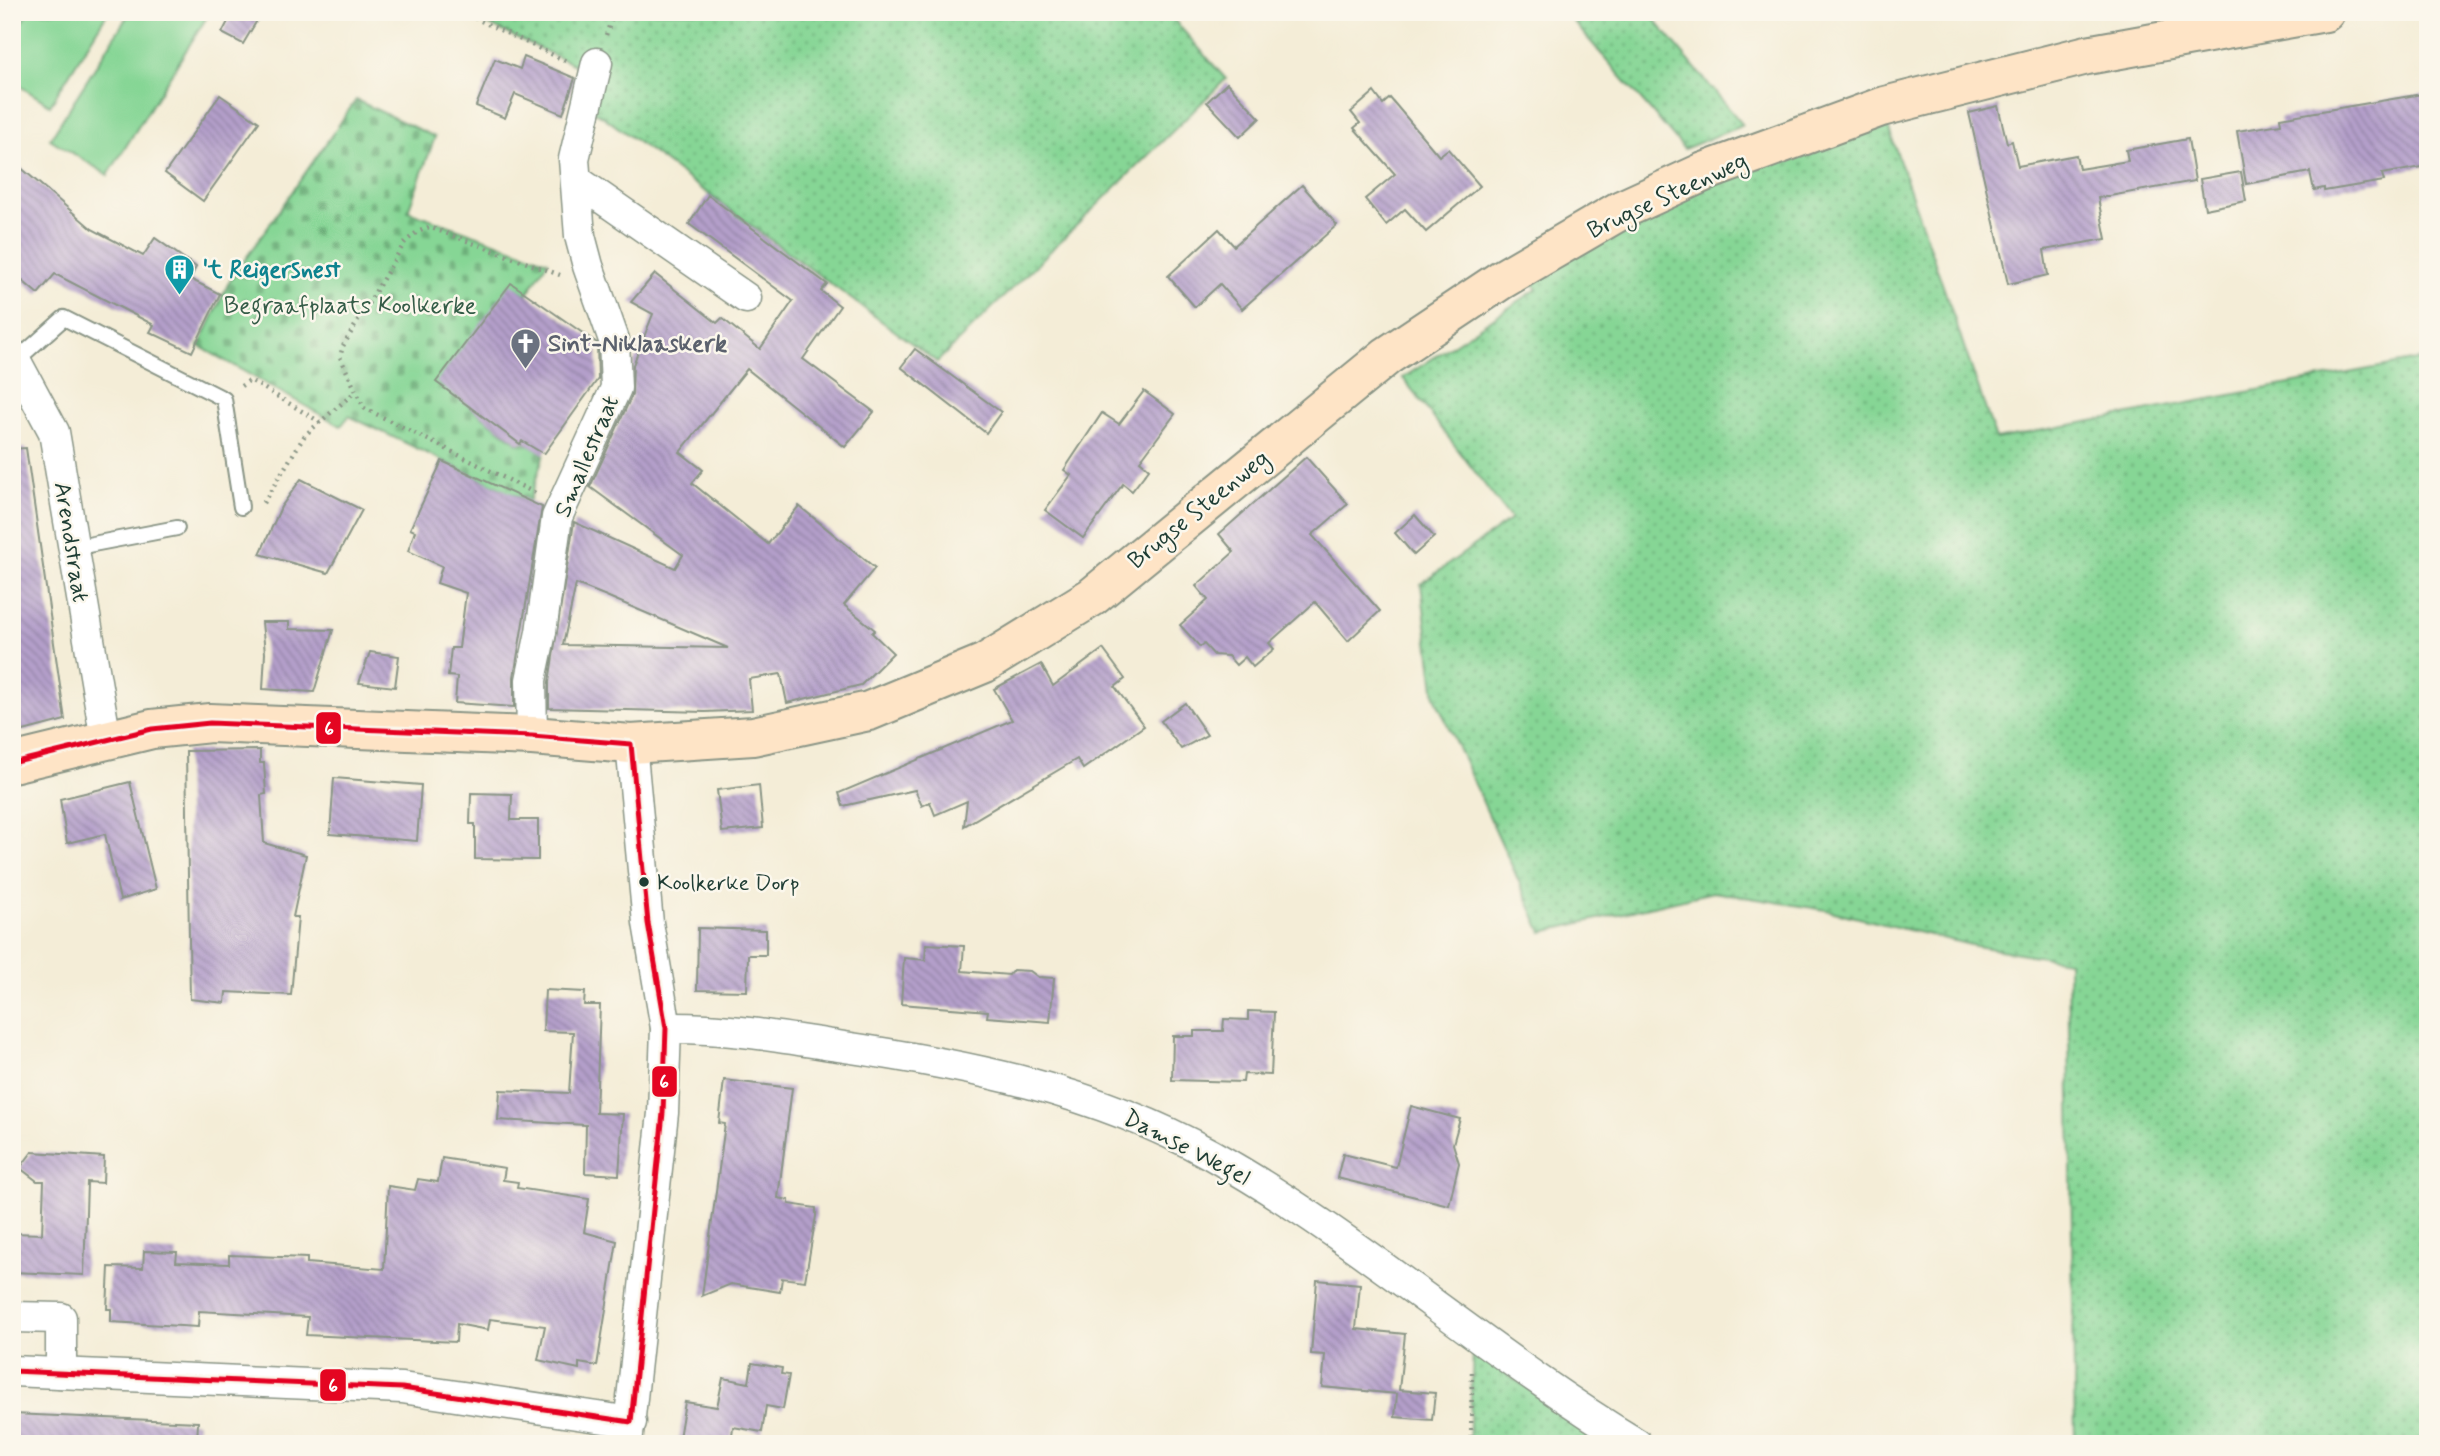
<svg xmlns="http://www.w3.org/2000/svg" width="2440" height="1456" viewBox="0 0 2440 1456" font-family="Mynerve,sans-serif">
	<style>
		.grass { fill: url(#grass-dots); stroke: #528a64; stroke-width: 2 }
		.cemetery { fill: url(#cemetery-stones); stroke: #528a64; stroke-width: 2 }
		.pitch { fill: #86d695; stroke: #528a64; stroke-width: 2 }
		.building { fill: url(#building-back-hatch); fill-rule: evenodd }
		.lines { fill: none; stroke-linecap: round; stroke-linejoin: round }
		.lane-casing { stroke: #8a9586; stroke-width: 18 }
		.street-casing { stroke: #8a9586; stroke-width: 33 }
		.secondary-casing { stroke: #8a9586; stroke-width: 42 }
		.path { stroke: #8a9586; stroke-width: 4.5; stroke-dasharray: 2 5; stroke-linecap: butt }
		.lane { stroke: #fff; stroke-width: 14 }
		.street { stroke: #fff; stroke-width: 30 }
		.secondary { stroke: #fee4c6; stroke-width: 38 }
		.bus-1-casing { stroke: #fbf7ec; stroke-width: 10 }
		.bus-1 { stroke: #e40521; stroke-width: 5 }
		.bus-dot { fill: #1f3d34; stroke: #fbf7ec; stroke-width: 2.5 }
		.labels { text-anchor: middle; stroke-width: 5; stroke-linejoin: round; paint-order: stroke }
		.bus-label { font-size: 22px; fill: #1f3d34; stroke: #fbf7ec; text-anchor: start }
		.street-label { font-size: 24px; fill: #1f3d34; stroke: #fbf7ec }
		.culture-label { font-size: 24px; font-weight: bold; fill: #0d838f; stroke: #fbf7ec; text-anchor: start }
		.park-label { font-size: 24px; fill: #345c47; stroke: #fbf7ec }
		.worship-label { font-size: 24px; font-weight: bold; fill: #5b616d; stroke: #fbf7ec; text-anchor: start }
		.line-badge { stroke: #fbf7ec; stroke-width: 2.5 }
		.badge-label { font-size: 19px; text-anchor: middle; font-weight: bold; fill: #fff }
	</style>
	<defs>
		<pattern id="grass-dots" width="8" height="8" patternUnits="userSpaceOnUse" patternTransform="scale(1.75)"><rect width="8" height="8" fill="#86d695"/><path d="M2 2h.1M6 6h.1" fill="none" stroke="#6daf7a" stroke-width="1.8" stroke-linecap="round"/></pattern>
		<pattern id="cemetery-stones" width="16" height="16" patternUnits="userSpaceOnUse" patternTransform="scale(1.75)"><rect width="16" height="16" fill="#86d695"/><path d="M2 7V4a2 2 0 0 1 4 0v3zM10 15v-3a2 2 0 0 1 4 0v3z" fill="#6daf7a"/></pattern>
		<pattern id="building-back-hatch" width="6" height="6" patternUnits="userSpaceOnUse" patternTransform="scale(1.75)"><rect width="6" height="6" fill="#b49fca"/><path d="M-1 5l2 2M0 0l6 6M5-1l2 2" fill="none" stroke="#9283a5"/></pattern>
	</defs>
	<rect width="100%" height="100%" fill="#fbf7ec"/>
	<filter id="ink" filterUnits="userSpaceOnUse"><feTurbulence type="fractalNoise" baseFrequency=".0143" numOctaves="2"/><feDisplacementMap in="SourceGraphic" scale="14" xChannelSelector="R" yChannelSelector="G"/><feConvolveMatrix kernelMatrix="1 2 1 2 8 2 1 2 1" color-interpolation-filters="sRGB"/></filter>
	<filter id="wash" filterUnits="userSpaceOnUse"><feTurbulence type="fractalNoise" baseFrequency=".00686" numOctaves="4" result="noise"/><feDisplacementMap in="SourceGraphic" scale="28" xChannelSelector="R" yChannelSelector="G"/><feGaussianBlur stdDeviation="1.57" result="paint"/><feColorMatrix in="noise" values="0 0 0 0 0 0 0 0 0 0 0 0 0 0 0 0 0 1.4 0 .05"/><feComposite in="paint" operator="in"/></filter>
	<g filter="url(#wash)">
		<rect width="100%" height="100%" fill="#f4edd7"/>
		<g class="grass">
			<polygon points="462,12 1167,12 1226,79 937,362 601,115 584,108 594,74"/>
			<polygon points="1565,12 1648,12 1743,125 1684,149"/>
			<polygon points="1886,121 1996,439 2428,358 2428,1444 2075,1444 2068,961 1975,946 1826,910 1713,892 1542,932 1435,697 1421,584 1511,519 1403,378 1537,289 1532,280 1629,223 1713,184"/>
			<polygon points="1473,1352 1613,1444 1469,1444"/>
		</g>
		<polygon class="cemetery" points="356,100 435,137 408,211 548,261 527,294 469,406 519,444 526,442 544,454 529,502 349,416 341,426 199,346 228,284"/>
		<g class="pitch">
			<polygon points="28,12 108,12 50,105 12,81 12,38"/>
			<polygon points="130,12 210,12 108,175 50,139"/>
		</g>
		<g id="blocks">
			<g class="building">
				<polygon points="233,12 262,12 243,44 222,33"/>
				<polygon points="524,57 575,78 563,114 515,94 505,118 476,106 495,59 520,69"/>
				<polygon points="1227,83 1260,118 1240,137 1207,102"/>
				<polygon points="1374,92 1383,104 1390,98 1439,156 1448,149 1480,186 1426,232 1405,209 1386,225 1365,199 1395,174 1354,128 1360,123 1351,112"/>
				<polygon points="2428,93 2428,166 2382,174 2384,181 2324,191 2324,188 2314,190 2310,172 2246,184 2237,131 2281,124 2280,118"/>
				<polygon points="220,95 259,122 203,201 165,173"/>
				<polygon points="1998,106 2007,143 2012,141 2018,166 2076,155 2079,169 2128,161 2126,150 2188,139 2195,181 2098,198 2106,239 2044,250 2048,275 2008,284 1969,113"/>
				<polygon points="12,160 92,229 143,256 155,238 196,267 190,279 220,294 192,352 150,332 154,325 55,274 38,294 12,272"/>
				<polygon points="2241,172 2246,201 2205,209 2200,179"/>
				<polygon points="1302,185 1337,225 1242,309 1220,284 1195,307 1168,276 1219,229 1234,246"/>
				<path d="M708 195 827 284 821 291 840 306 803 359 874 412 845 447 747 369 680 452 703 470 692 483 768 544 799 506 875 568 844 605 875 630 872 633 893 653 861 685 787 703 781 674 749 679 752 710 705 712 549 708V682L574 522 675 568 683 555 590 487 632 395 633 365 653 314 631 302 655 274 717 323 722 318 760 349 793 301 689 224ZM576 584 604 595 728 648 563 645Z"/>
				<polygon points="511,283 597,343 598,379 544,454 522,441 520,444 436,382"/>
				<polygon points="915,349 1001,412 986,433 901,367"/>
				<polygon points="1144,391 1175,414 1140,461 1149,469 1132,491 1123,484 1083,538 1045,510 1071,475 1064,470 1102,413 1119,424"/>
				<polygon points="26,448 65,720 12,734 12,449"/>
				<polygon points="1306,457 1348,504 1312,535 1380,611 1348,641 1315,602 1269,643 1274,649 1253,667 1245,657 1236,665 1228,656 1214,655 1204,644 1200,647 1180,625 1208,600 1196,586 1234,552 1219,534"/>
				<polygon points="442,461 542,507 514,677 514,707 455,703 457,677 448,676 451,648 459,648 466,593 437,583 442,566 408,551 415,531 410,529"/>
				<polygon points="301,479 362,510 328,573 260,554 281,507"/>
				<polygon points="1415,515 1434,537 1414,555 1395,533"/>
				<polygon points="262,622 289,622 289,629 333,630 314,692 263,689 265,653"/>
				<polygon points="1103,649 1125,679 1115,687 1144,726 1083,769 1077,759 964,826 967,801 935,815 930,802 922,806 915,790 843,806 839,793 1012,720 994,689 1041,664 1053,686"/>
				<polygon points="370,652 399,656 395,687 359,683"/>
				<polygon points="1185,703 1207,735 1181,749 1161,721"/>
				<polygon points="260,750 260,763 264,763 266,794 261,795 264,843 306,855 293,917 298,917 291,995 226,992 225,1003 190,999 186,751"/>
				<polygon points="334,778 421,785 417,841 330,834"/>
				<polygon points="130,782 156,889 120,900 105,834 67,843 60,799"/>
				<polygon points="759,785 763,828 722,832 717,790"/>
				<polygon points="471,793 512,794 511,820 538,820 538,860 475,859 475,824 470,824"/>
				<polygon points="698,928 766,930 766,955 748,955 747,991 697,990"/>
				<polygon points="926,944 964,946 962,971 1009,975 1013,970 1030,971 1038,977 1054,978 1050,1022 987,1017 988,1011 901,1004 904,958 925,960"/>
				<polygon points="545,990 585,992 584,1005 600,1005 596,1113 623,1114 619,1175 585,1173 586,1125 498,1120 500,1090 569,1093 573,1032 543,1031"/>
				<polygon points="1248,1011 1274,1012 1271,1075 1244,1074 1243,1082 1172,1080 1173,1036 1194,1036 1194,1031 1223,1031 1224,1019 1248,1020"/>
				<polygon points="724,1080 792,1088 778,1198 789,1200 789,1204 816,1208 816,1216 805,1281 782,1278 780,1292 731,1284 702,1296 725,1124 719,1123"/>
				<polygon points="1411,1106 1460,1119 1453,1144 1459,1163 1449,1205 1337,1178 1343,1154 1396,1167"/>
				<polygon points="32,1152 104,1157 103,1183 87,1182 84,1275 12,1272 12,1233 42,1234 44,1181 37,1181 20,1168"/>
				<polygon points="442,1158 505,1168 503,1180 518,1182 517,1188 589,1199 584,1232 617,1241 597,1366 579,1363 579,1369 538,1360 545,1326 490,1319 488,1330 457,1324 456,1342 306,1335 308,1317 199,1311 198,1327 111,1322 111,1309 107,1309 109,1267 143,1268 144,1251 177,1252 176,1262 229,1264 229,1255 307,1258 307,1263 384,1269 388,1186 415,1190 418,1179 438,1182"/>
				<polygon points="1317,1280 1360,1284 1356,1329 1405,1334 1399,1390 1435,1393 1432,1420 1395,1417 1397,1394 1322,1387 1325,1355 1311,1354"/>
				<polygon points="752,1363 782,1368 781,1374 789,1375 783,1409 766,1406 762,1432 733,1427 731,1444 678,1444 685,1402 717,1407 723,1378 749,1383"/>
				<polygon points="12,1414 198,1422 197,1444 12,1444"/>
			</g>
		</g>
	</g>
	<g filter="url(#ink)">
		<use href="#blocks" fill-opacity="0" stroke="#8a9586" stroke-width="2"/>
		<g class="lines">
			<defs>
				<g id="lane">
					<polyline points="18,359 64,318 224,399 241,507"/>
					<polyline points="72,548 177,528"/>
				</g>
				<g id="street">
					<polyline points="576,180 746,298"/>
					<polyline points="12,354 54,432 106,740"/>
					<polyline points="532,736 531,680 541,632 557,517 616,388 614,340 588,266 580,236 574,159 597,63"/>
					<path d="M666 1028C724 1027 780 1037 838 1046 967 1065 1095 1090 1210 1154 1360 1238 1489 1355 1637 1444"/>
					<polyline points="12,1317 61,1318 61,1373"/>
					<polyline points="12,1371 402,1388 631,1422"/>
					<polyline points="627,1444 663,1113 666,1028 648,923 631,744"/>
				</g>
				<polyline id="secondary" points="12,763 152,729 210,723 532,736 631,744 753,736 869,711 985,663 1092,597 1387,356 1501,280 1621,210 1704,172 1881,107 2087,55 2325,12"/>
			</defs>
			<use href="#lane" class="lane-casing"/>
			<use href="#street" class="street-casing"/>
			<use href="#secondary" class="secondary-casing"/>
			<g class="path">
				<polyline points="462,12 568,62"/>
				<polyline points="606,35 614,12"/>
				<polyline points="241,386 250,380 320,422"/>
				<polyline points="535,493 364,408 340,357 343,346 405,242 416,233 429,227 560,275"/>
				<polyline points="263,503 305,435 355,392"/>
				<polyline points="1471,1444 1472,1371"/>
			</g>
			<use href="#lane" class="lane"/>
			<use href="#street" class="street"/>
			<use href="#secondary" class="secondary"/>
			<defs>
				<polyline id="bus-1" points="12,763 152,729 210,723 532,736 631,744 648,923 666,1028 663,1113 631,1422 402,1388 12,1371"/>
			</defs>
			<use href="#bus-1" class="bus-1-casing"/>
			<use href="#bus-1" class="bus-1"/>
		</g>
	</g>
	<defs>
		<symbol id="building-pin" viewBox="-11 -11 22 30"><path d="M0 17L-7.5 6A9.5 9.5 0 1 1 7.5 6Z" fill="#0f9aa8" stroke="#fbf7ec"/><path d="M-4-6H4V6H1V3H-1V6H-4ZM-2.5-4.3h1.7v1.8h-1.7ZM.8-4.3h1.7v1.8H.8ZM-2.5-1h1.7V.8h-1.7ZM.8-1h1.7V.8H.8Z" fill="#fff"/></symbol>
		<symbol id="church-pin" viewBox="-11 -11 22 30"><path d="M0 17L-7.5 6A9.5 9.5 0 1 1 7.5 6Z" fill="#6b7280" stroke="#fbf7ec"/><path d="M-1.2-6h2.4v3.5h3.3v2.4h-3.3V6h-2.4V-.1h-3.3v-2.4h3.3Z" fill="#fff"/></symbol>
	</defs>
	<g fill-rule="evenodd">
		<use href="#building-pin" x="162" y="252" width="35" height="47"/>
		<use href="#church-pin" x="508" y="326" width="35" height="47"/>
	</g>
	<circle class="bus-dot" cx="644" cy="882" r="6"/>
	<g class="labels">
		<g class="bus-label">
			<text x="657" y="890">Koolkerke Dorp</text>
		</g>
		<g class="street-label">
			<text transform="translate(1667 195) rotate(-25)" y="8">Brugse Steenweg</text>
			<text transform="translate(586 456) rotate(-67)" y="8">Smallestraat</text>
			<text transform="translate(1198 509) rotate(-39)" y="8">Brugse Steenweg</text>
			<text transform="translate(72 542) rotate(81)" y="8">Arendstraat</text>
			<text transform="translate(1187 1147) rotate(27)" y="8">Damse Wegel</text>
		</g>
		<g class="culture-label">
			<text x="203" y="277">'t Reigersnest</text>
		</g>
		<g class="park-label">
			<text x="350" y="313">Begraafplaats Koolkerke</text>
		</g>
		<g class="worship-label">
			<text x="548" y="351">Sint-Niklaaskerk</text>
		</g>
	</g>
	<g class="line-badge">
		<rect x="315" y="711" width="27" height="34" rx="7" fill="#e40521"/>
		<rect x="651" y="1065" width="27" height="33" rx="7" fill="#e40521"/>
		<rect x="319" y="1368" width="28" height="34" rx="7" fill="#e40521"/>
	</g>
	<g class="badge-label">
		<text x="329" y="735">6</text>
		<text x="664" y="1088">6</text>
		<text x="333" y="1392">6</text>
	</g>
	<rect width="2440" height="1456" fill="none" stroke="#fbf7ec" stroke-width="42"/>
</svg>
